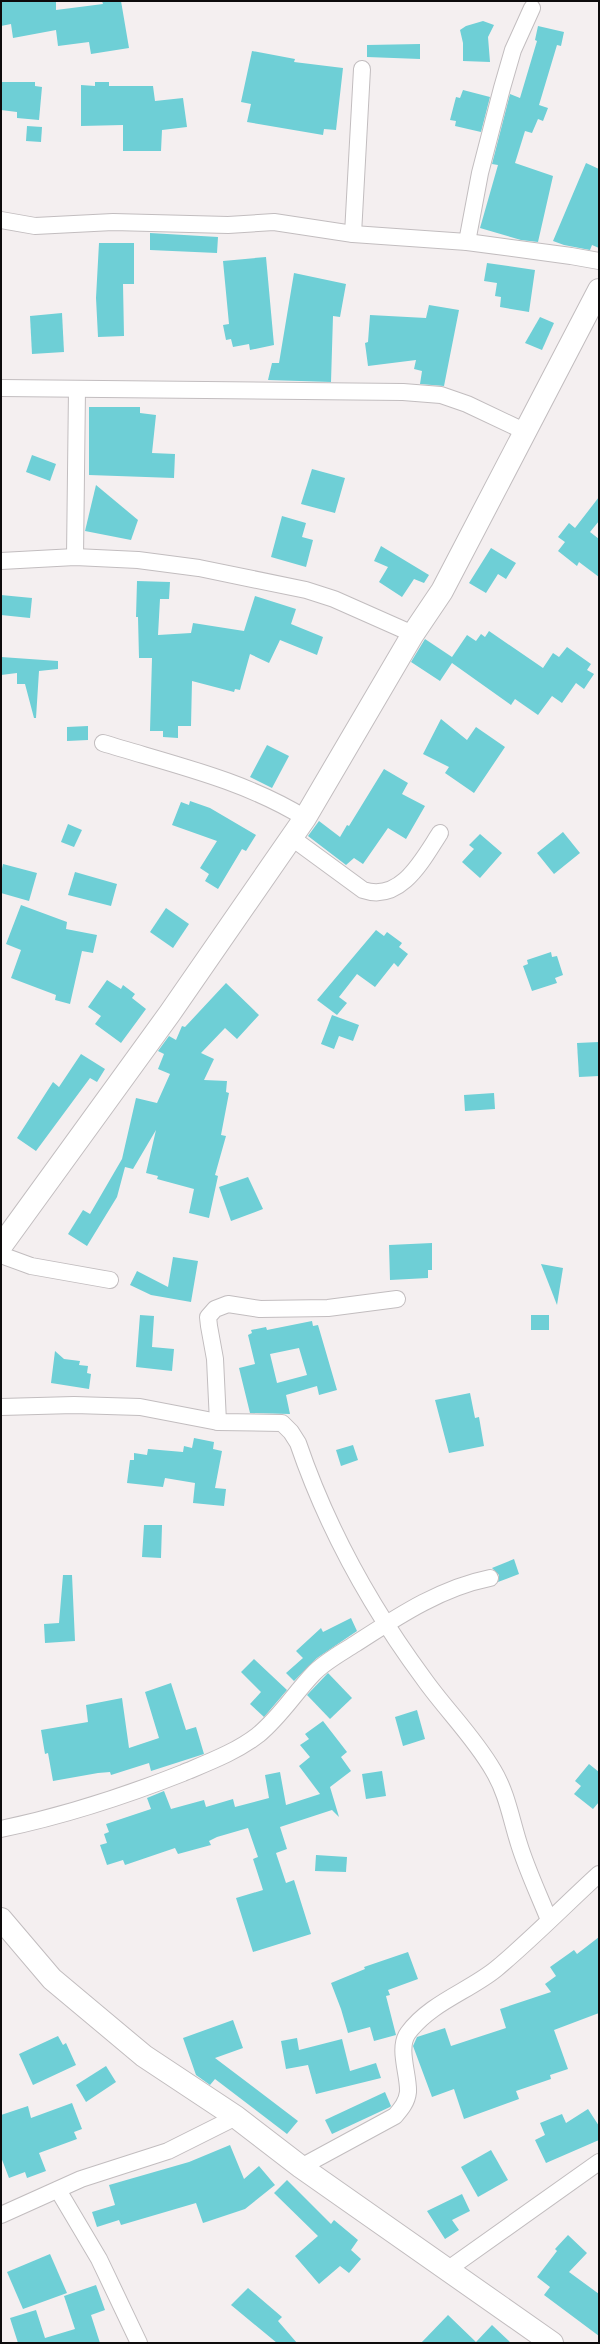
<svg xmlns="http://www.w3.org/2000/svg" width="600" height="2344" viewBox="0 0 600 2344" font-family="'Work Sans',sans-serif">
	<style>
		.building { fill: #6ecfd6; fill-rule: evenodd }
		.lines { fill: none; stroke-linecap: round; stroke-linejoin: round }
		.street-casing { stroke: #c2bdbf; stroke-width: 18 }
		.secondary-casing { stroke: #c2bdbf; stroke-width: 24 }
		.street { stroke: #fff; stroke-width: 16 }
		.secondary { stroke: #fff; stroke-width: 22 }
	</style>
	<rect width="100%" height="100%" fill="#f4eff0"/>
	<g class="building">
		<polygon points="1,1 56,1 56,10 103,4 102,1 121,1 129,48 91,54 89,42 58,46 56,30 13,38 11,24 1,26"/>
		<polygon points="483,21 494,25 488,37 490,62 463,61 463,43 460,30 466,26"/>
		<polygon points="538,26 564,32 561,46 557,45 539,105 548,108 543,121 538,119 532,133 525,131 515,163 553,176 538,242 521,240 480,228 498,165 492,164 510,94 520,98 537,41 535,40"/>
		<polygon points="420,44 420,59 367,57 367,45"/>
		<polygon points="252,51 295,59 294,62 343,68 336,130 324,129 323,135 247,122 251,104 241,102"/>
		<polygon points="1,82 35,82 35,86 42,87 39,120 17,118 17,112 1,110"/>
		<polygon points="95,82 109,82 109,86 153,86 155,101 183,98 187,127 162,130 161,151 123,151 123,125 81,126 81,85 95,86"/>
		<polygon points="463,90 490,97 481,132 455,126 456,121 450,120 456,97 460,98"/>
		<polygon points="27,126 42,127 41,142 26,141"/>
		<polygon points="586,163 599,169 599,248 592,245 590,250 564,245 553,241"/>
		<polygon points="150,233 218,237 217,253 150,250"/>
		<polygon points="99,243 134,243 134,284 123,284 124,336 98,337 96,298"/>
		<polygon points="266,257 274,345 250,350 249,344 233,347 231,339 226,340 223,325 229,324 223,261"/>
		<polygon points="487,263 535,270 529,312 500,307 501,297 495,296 497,283 484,281"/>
		<polygon points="294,273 346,284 340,317 333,316 331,382 268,380 272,363 279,363"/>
		<polygon points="429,305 459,310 444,386 420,384 422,371 414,369 416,360 368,366 365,343 368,342 370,315 426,318"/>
		<polygon points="62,313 64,352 32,354 30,316"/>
		<polygon points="540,317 554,323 542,350 525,343"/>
		<polygon points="89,407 140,407 140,413 156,415 152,453 175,454 174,478 89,475"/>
		<polygon points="32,455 56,464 50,481 26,472"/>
		<polygon points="312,469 345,478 335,513 301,504"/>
		<polygon points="96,485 138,520 131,540 85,531"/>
		<polygon points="599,497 599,521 590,532 599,539 599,577 579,562 577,566 558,551 565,542 558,537 569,523 575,528"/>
		<polygon points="282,516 306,523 302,537 313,540 306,567 271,557"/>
		<polygon points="381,546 429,575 424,583 414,579 402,597 379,582 388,567 374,561"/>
		<polygon points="491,548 516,563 506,579 498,574 486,593 469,583"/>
		<polygon points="137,581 170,582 169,599 160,599 158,635 191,633 193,623 244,631 255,596 296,609 291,624 323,637 317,655 280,640 269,663 250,654 240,690 235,689 234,692 192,681 191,726 178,726 178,738 163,737 163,731 150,731 152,658 139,658 138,617 136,617"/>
		<polygon points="1,595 32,598 30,618 1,615"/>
		<polygon points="489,631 543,668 553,653 559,657 567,647 591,664 587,670 594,674 584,689 576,683 562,703 552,696 538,715 515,699 511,705 452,663 440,681 411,662 425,639 452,657 467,635 476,641 481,634 485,637"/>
		<polygon points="1,657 58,661 58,669 39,671 36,718 34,718 25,684 17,684 17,673 1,675"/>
		<polygon points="441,719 467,740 476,727 505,747 474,793 445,773 449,767 423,754"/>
		<polygon points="88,726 88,740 67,741 67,727"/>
		<polygon points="267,745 289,756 272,788 250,777"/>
		<polygon points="384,769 408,783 402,794 425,806 406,839 388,828 363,864 354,858 346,865 308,836 319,821 340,837 347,825 349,826"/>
		<polygon points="190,801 210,808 256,835 246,851 242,849 218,889 205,881 209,874 200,868 217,841 172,825 181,802 189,805"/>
		<polygon points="68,824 82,830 74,847 61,842"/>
		<polygon points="563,832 580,853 554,874 537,853"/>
		<polygon points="480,834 502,853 480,878 462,862 474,849 469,845"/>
		<polygon points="3,864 37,873 29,901 1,893 1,873"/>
		<polygon points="75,872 117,884 111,906 68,895"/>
		<polygon points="21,905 67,922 66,929 97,935 93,953 82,951 70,1004 55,1000 56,995 11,978 21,950 6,944"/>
		<polygon points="166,908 189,924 173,948 150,932"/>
		<polygon points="376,930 384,936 387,932 402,943 399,947 408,954 398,967 394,963 375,987 357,974 339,997 347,1003 337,1015 317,1000"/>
		<polygon points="551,952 552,957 557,956 563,975 555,978 557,983 532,991 523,966 528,964 527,960"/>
		<polygon points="107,980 121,989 123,985 135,994 132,998 146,1009 121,1043 95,1024 101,1016 88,1007"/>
		<polygon points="226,983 259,1015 237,1039 225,1028 201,1053 214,1059 204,1080 227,1081 226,1092 229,1093 221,1135 226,1136 215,1175 218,1176 209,1218 189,1213 194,1189 157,1179 158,1176 146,1173 156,1130 133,1169 125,1167 117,1197 87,1246 68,1234 83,1210 90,1214 122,1159 136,1098 157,1103 170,1074 158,1069 164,1054 158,1051 169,1036 176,1040 182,1026 185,1027"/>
		<polygon points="332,1015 359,1025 353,1041 339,1036 334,1049 321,1044"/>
		<polygon points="599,1042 599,1076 579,1077 577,1043"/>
		<polygon points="81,1054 105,1069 97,1082 90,1078 36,1151 17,1138 53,1082 59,1087"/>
		<polygon points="494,1093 495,1109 465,1111 464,1095"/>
		<polygon points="248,1177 263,1209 231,1221 219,1187"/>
		<polygon points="432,1243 432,1270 428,1270 428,1278 390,1280 389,1245"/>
		<polygon points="173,1257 198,1261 191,1302 151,1295 130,1285 137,1271 168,1287"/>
		<polygon points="541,1264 563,1268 557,1305"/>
		<polygon points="140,1315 154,1316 152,1347 174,1349 172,1371 136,1367"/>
		<rect x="531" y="1315" width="18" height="15"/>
		<path d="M312 1321 313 1326 318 1325 337 1390 319 1395 317 1386 286 1395 290 1414 250 1413 239 1368 255 1364 248 1335 252 1333 251 1330 266 1327 267 1330ZM299 1348 307 1375 277 1383 270 1354Z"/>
		<polygon points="55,1351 64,1359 80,1361 79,1365 88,1366 87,1373 91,1374 89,1389 51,1383"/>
		<polygon points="470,1393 475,1418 479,1417 484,1446 449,1453 435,1400"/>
		<polygon points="194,1438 214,1442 213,1449 222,1451 215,1488 226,1489 224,1506 193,1503 195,1483 165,1478 163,1487 127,1483 130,1460 134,1460 134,1453 147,1455 148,1449 183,1452 184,1446 192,1448"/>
		<polygon points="353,1445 358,1460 341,1466 336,1450"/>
		<polygon points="144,1525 162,1525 161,1558 142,1557"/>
		<polygon points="514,1559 519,1574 498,1582 499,1575 492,1568"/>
		<polygon points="63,1575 72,1575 75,1641 45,1643 44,1624 59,1623"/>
		<polygon points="351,1618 357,1631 317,1658 294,1681 286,1673 303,1658 296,1651 321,1628 323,1632"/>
		<polygon points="254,1659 287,1690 264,1717 250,1704 261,1692 241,1672"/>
		<polygon points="328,1673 352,1698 330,1719 307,1695"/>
		<polygon points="171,1683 186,1730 196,1727 204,1754 151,1771 149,1763 111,1775 110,1772 98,1773 53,1781 48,1753 45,1754 41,1730 88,1722 86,1705 122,1698 129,1748 159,1738 145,1692"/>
		<polygon points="417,1710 425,1739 403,1746 395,1717"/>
		<polygon points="323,1721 347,1752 341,1757 351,1771 330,1787 339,1817 332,1810 280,1827 287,1849 276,1853 286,1883 294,1880 311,1934 253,1952 236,1898 263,1890 253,1859 258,1857 248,1828 217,1837 209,1841 211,1845 178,1854 175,1848 125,1865 123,1860 107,1865 100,1845 107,1843 104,1834 109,1832 106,1824 151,1809 147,1798 164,1791 171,1809 204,1800 206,1807 233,1799 235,1807 269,1798 265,1775 280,1772 286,1805 320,1794 299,1766 310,1757 300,1745 309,1739 305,1734"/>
		<polygon points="589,1764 599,1772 599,1802 593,1809 574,1794 581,1786 575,1781"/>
		<polygon points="382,1771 386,1796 366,1799 362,1774"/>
		<polygon points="316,1855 347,1857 346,1872 315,1871"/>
		<polygon points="599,1937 599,2013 554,2030 568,2069 550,2075 551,2079 516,2091 519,2099 464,2119 454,2089 432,2097 413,2046 417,2037 445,2028 451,2046 506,2028 500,2009 551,1992 545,1984 556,1976 550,1967 574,1950 577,1954"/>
		<polygon points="408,1952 418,1979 388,1990 390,1995 386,1996 396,2035 374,2041 370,2027 348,2033 341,2009 331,1983 365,1969 364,1967"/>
		<polygon points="233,2020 243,2048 215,2058 298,2121 287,2134 215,2079 210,2085 196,2075 183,2038"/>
		<polygon points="58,2036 63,2045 66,2043 76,2065 33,2085 19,2054"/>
		<polygon points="297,2038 299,2050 342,2039 350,2071 376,2063 381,2078 316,2094 308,2065 286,2069 281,2041"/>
		<polygon points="106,2066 116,2082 86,2102 76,2085"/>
		<polygon points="385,2092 391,2106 390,2107 332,2134 325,2120"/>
		<polygon points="72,2103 82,2129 74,2132 77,2139 39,2153 46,2171 27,2178 25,2172 9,2178 1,2157 1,2115 28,2106 31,2118"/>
		<polygon points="588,2109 599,2126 599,2140 546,2163 535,2140 545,2135 540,2123 562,2114 566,2123"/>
		<polygon points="230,2145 244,2179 259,2166 275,2185 245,2209 203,2223 196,2203 121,2225 119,2220 97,2227 92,2212 115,2205 109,2185 189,2162"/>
		<polygon points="491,2150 508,2180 478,2197 461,2167"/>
		<polygon points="287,2180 331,2224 334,2220 358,2240 351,2250 361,2259 349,2273 340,2266 319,2284 295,2256 318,2236 274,2193"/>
		<polygon points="462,2194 470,2211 452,2220 459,2230 445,2239 427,2211"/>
		<polygon points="568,2235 587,2253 569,2272 599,2294 599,2336 544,2295 550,2287 537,2277 557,2251 555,2249"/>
		<polygon points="50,2254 67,2293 23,2309 7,2272"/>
		<polygon points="96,2285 105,2310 91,2315 100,2343 18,2343 10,2318 36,2310 45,2338 75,2329 64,2296"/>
		<polygon points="248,2288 282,2317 278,2321 297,2343 277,2343 231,2305"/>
		<polygon points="448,2315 476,2342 492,2325 511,2343 421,2343"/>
	</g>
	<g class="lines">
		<defs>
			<g id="street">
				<polyline points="1,220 35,226 113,222 228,225 274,222 353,234 467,242 571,256 599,261"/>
				<polyline points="353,234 362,69"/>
				<polyline points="467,242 480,173 502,88 513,50 532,8"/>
				<polyline points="1,388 403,392 441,395 467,404 526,432"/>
				<polyline points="75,557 77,389"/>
				<polyline points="1,561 75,557 138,560 199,568 306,590 334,599 413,634"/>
				<path d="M103 743C171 764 244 780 305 818"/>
				<path d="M292 838 363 890C401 903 423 859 440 833"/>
				<polyline points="1,1255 31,1266 110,1280"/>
				<path d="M1 1407 74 1405 140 1407 218 1422 282 1423 291 1432 298 1443C327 1528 370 1606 424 1679 446 1710 474 1737 493 1770 507 1793 511 1819 519 1844 527 1870 539 1895 549 1920"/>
				<polyline points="218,1422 215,1359 209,1326 208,1317 215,1309 228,1304 260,1309 328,1308 397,1299"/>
				<path d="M1 1829C63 1816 125 1796 183 1773 209 1762 236 1752 258 1735 280 1717 294 1694 313 1674 324 1662 341 1653 355 1644 397 1617 440 1588 490 1578"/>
				<path d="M301 2167 395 2116C401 2109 407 2102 408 2092 409 2075 397 2048 408 2033 430 2003 469 1991 496 1969 532 1939 565 1905 599 1874"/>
				<polyline points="58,2190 99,2259 139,2343"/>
				<polyline points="1,2215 81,2179 168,2151 236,2117"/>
				<polyline points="447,2270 599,2162"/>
			</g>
			<g id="secondary">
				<polyline points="1,1246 170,1013 305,818 413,634 442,591 599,290"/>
				<polyline points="1,1919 52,1979 144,2056 236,2117 301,2167 552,2343"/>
			</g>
		</defs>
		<use href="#street" class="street-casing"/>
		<use href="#secondary" class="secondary-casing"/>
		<use href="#street" class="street"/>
		<use href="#secondary" class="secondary"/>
	</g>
	<rect width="600" height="2344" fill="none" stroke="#0d0b0c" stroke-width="4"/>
</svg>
